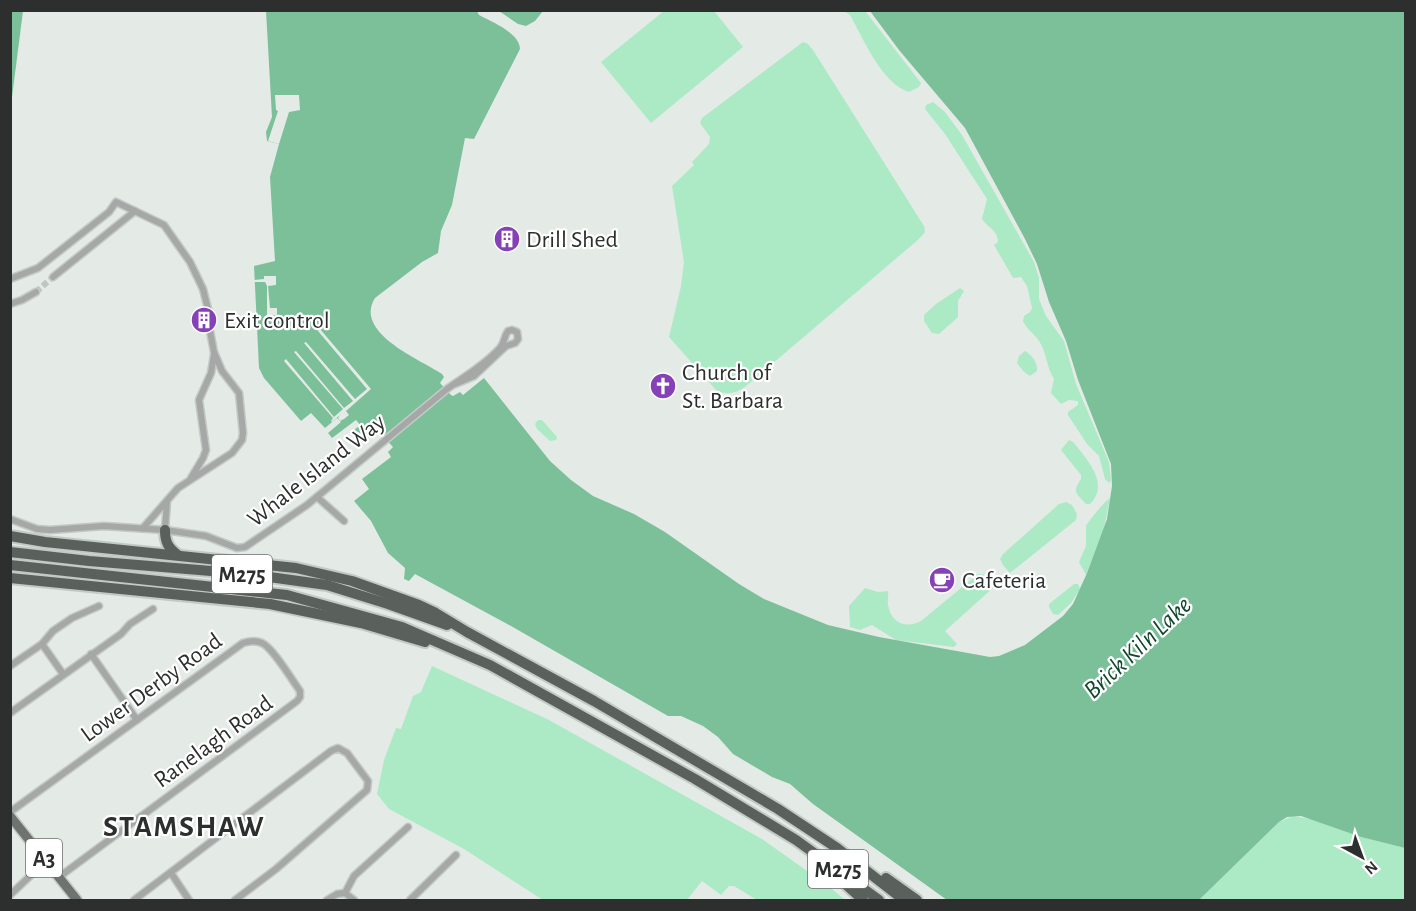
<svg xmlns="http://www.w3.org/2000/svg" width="1416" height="911" viewBox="0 0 1416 911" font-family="'Alegreya Sans',sans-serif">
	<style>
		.green { fill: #abeac5 }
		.water { fill: #7cc09a }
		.pier { fill: #e4ebe6 }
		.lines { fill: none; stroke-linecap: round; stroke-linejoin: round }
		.minor-tunnel { stroke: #bfc5c1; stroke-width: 6; stroke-dasharray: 6 3; stroke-linecap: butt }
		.minor-casing { stroke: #c3c9c5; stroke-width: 9 }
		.primary-casing { stroke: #c3c9c5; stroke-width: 12 }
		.motorway-casing { stroke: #c3c9c5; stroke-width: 14 }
		.minor { stroke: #a5a8a7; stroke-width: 6 }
		.primary { stroke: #6e7370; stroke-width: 9 }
		.motorway { stroke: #5a605c; stroke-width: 10 }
		.labels { text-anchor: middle; stroke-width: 4.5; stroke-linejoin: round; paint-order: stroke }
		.shield { fill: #fff; stroke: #6c6d6d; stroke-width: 1.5 }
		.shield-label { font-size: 22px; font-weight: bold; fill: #2d2f2e }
		.poi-label { font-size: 24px; fill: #2d2f2e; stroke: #fff; text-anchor: start }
		.street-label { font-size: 24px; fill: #2d2f2e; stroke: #fff }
		.water-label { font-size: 26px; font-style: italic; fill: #12482e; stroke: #fff }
		.district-label { font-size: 30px; font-weight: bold; letter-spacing: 1.5px; fill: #2d2f2e; stroke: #fff }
	</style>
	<rect width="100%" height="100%" fill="#e4ebe6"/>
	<g class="green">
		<polygon points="664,11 714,11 743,47 651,123 601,62"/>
		<path d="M837 11H865L921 83 919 87 909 92C882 84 863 38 850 15L844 11Z"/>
		<path d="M803 42 808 44 813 50 924 226 925 232 919 239 746 386C737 393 726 396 716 390L669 337 681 286 684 262 672 186 694 165 692 162 709 144 710 137 700 123 702 118Z"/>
		<path d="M933 102 945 112 962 135 1034 262 1039 278V299L1046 316 1064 341 1076 384 1109 462 1111 480 1109 483 1105 479 1099 456 1087 444 1068 415V412L1078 405V401L1069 400 1061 404 1051 393 1054 379C1046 367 1047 352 1039 341 1034 333 1027 330 1023 321L1024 316 1030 312 1032 308 1027 286 1021 277 1013 278 994 245 998 242C998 230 987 227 982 219L987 199 945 134 925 109 926 105Z"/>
		<polygon points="960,288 964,291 958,301 958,317 939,334 932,333 924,321 924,315 936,304"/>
		<path d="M1025 351C1032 355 1038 363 1037 371L1030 376 1024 372 1017 363 1019 356Z"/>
		<polygon points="538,420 542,420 557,437 556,440 550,441 537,429 535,424"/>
		<path d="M1069 440 1073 442C1086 458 1111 484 1090 504H1086C1076 493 1072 492 1081 479V475L1061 450Z"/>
		<path d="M1110 498 1104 528 1086 575 1079 562 1086 546V526C1090 519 1105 501 1110 498Z"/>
		<polygon points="1066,502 1072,505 1077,514 1076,520 1010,573 1003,565 1000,559 1003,554 1059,504"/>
		<path d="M978 574H983L994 587 945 631 957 644 954 647 896 640 872 625 860 630 850 627 849 606 865 588 878 592 888 591C889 596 887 600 888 605 891 623 906 629 921 621Z"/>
		<polygon points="1074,584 1078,584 1080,589 1071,603 1058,615 1053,614 1049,607 1049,604"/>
		<polygon points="432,666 549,720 762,839 831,888 845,900 757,900 734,886 729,886 721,895 702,881 687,900 543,900 464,849 389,809 377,794 384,760 396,728 401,729 413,696 421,692"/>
		<polygon points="1293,816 1315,820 1361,837 1405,848 1405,900 1199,900 1279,822"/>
	</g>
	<g class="water">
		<polygon points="11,10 23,11 11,105 10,11"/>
		<path d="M266 11H477L479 15C492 22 520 33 520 49L474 139 465 138 452 205 441 231 438 253 422 262 375 298C353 333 421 360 442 374L444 377 440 383 451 395 453 396 460 392 463 395 484 378 550 461 571 480 593 496 634 514 665 532 739 584 764 599 828 625 879 637 990 657 999 656 1025 645 1063 616 1073 604 1087 573 1107 519 1112 486 1111 464 1078 380 1066 341 1049 302 1037 264 1025 239 965 128 899 50 870 11H1405V848L1361 837 1301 816 1287 817 1279 822 1199 900H947L813 804 790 784 772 777 733 754 718 737 703 726 681 716H668L511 626 415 574 409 581 404 579 405 568 388 553 371 521 354 501 369 489 362 479 391 457 388 452 393 447 378 431 368 438 358 432H352L360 425 356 420 332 438 328 433 341 422 337 418 325 428 311 413 301 421 264 378 259 368 254 266 275 261 270 177 279 144 267 141 266 132 272 117Z"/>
		<polygon points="499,11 543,11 535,21 526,26 518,24"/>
	</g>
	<g class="pier">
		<polygon points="275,95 299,95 300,110 289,112 279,144 268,141 278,111 276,110"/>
		<polygon points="264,276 276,276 276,285 268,286 270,308 277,308 277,315 267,316 267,286 265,282 254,282 254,280 264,279"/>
		<polygon points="320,329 371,389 346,411 349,415 344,419 340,421 338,418 340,415 332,422 331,421 333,418 284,361 286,359 334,417 343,409 294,352 296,351 344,408 353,401 304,343 306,342 355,399 367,389 318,331"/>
	</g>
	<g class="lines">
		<g class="minor-tunnel">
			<polyline points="36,292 53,277"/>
			<polyline points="209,313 210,331"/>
		</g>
		<defs>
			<g id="minor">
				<polyline points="53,277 135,211"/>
				<polyline points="10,279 38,268 109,212 116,202 164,225 190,262 203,289 209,313"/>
				<polyline points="10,304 22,300 36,292"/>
				<polyline points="191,478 203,458 206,450 199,400 211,373 214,355"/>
				<polyline points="317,497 344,521"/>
				<path d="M10 519 37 529 50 530 104 526 165 530 206 536 237 548 245 547 307 505 447 389C465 376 485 365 500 348 505 342 504 336 508 331L512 330 517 332 518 339 515 343 506 346 474 376 455 384"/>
				<polyline points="143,528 178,488 232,453 242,440 243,433 239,393 222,371 214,352 210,331"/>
				<polyline points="165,530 167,501"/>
				<polyline points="42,644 63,674"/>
				<polyline points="91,654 137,720"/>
				<polyline points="10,666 42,644 53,631 72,618 99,606"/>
				<polyline points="10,713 121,634 130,624 153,609"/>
				<path d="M10 812 243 643C249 641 255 640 262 643 273 648 292 680 300 691V697L297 701 59 877"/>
				<polyline points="171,873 189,900"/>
				<polyline points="345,893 354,876 408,827"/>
				<polyline points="345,893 354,900"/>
				<polyline points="10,895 46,861"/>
				<polyline points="134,900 331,751 338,748 347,753 368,781 367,790 276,869 235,900"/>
				<polyline points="327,900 337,894 345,893"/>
				<polyline points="410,900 456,855"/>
			</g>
			<polyline id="primary" points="10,816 77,900"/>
			<g id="motorway">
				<path d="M165 530C165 542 168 548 178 555"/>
				<polyline points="10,536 45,542 296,568 352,581 419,605 434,612 467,632 594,701 778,809 837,848 904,900"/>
				<polyline points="10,552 89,561 248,574 327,585 388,604 447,625"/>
				<polyline points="10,565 287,595 402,627 490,665 695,779 796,840 879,900"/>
				<polyline points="10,578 270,604 361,623 425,642"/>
				<polyline points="830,870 863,900"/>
				<polyline points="886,878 917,900"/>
			</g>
		</defs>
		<use href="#minor" class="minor-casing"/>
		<use href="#primary" class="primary-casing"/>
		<use href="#motorway" class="motorway-casing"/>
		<use href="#minor" class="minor"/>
		<use href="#primary" class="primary"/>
		<use href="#motorway" class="motorway"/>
	</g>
	<defs>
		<symbol id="building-disc" viewBox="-11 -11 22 22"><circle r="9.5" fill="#8541b5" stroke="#fff"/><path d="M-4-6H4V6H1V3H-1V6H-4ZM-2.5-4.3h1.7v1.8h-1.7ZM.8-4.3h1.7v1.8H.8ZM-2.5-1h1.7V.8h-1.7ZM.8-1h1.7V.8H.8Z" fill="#fff"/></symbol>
		<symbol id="church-disc" viewBox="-11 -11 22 22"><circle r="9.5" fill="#8541b5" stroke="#fff"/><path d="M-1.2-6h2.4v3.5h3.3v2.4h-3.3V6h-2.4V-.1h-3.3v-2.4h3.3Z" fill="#fff"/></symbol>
		<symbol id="cafe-disc" viewBox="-11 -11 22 22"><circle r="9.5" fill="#8541b5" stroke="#fff"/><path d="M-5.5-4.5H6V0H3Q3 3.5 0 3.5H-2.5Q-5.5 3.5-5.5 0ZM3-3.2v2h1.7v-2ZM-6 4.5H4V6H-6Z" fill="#fff"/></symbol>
	</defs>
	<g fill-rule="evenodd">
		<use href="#building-disc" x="492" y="224" width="30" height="30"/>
		<use href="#building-disc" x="189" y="305" width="30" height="30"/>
		<use href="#church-disc" x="648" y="371" width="30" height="30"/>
		<use href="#cafe-disc" x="927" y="565" width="30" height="30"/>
	</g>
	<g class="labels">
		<g class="shield">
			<rect x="212" y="555" width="60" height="38" rx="4.5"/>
			<rect x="26" y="839" width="36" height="38" rx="4.5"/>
			<rect x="808" y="850" width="60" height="38" rx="4.5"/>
		</g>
		<g class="shield-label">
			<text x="242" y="582">M275</text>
			<text x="44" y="866">A3</text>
			<text x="838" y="877">M275</text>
		</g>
		<g class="poi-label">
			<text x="526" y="247">Drill Shed</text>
			<text x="224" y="328">Exit control</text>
			<text x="682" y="380">Church of<tspan x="682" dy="28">St. Barbara</tspan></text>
			<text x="962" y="588">Cafeteria</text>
		</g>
		<g class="street-label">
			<text transform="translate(316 470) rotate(-38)" y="8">Whale Island Way</text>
			<text transform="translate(151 687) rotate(-36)" y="8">Lower Derby Road</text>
			<text transform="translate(213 741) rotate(-36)" y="8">Ranelagh Road</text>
		</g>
		<g class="water-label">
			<text transform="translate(1137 647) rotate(-43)" y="9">Brick Kiln Lake</text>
		</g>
		<g class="district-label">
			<text x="184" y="836">STAMSHAW</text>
		</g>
	</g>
	<rect width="1416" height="911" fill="none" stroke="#2d2f2e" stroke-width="24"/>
	<g transform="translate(1362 857) rotate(139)" stroke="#ffffff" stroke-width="4.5" paint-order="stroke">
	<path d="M0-4.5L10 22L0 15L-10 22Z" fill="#2d2f2e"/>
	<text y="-9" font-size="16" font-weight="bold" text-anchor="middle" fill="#2d2f2e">N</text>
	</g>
</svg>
